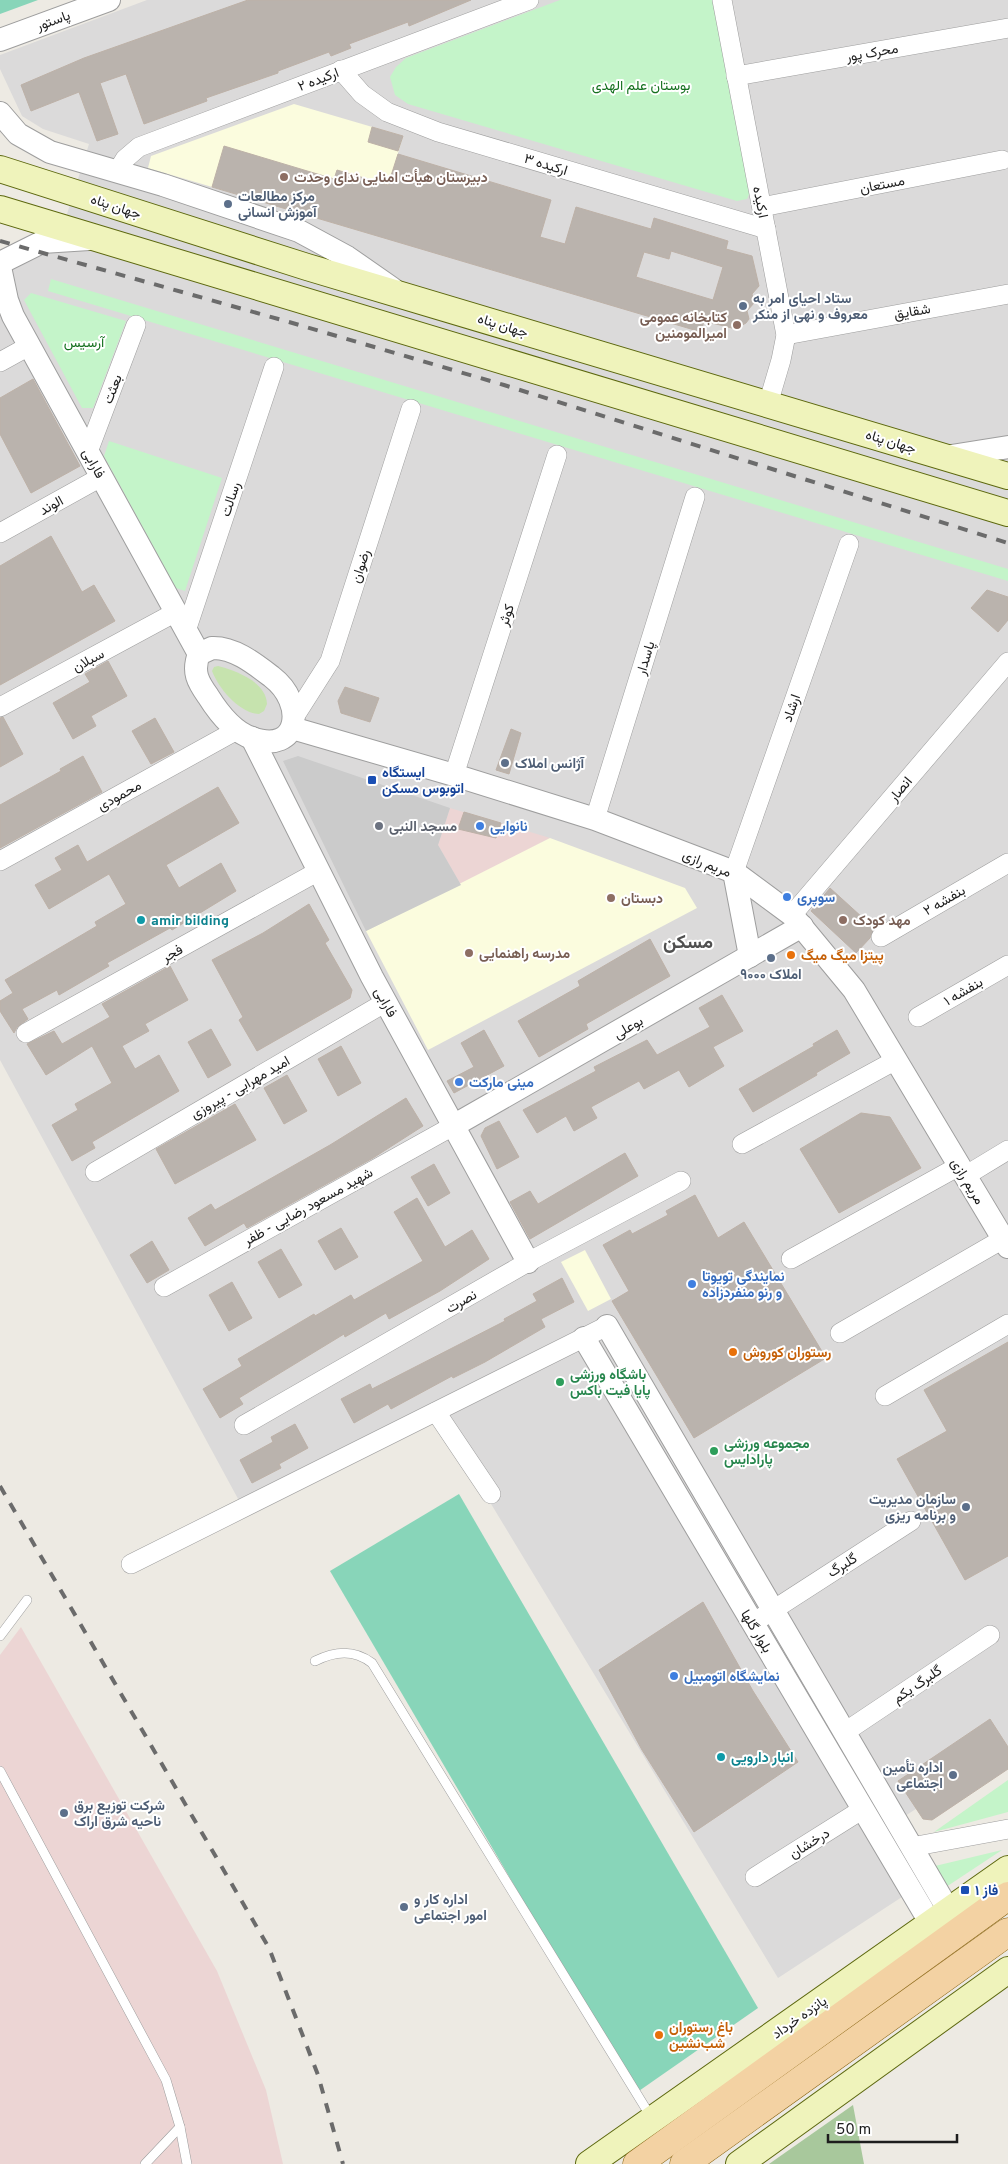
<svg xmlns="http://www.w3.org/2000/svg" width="1008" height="2164" viewBox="0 0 1008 2164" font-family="Overpass,Vazirmatn,sans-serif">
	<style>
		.residential { fill: #dbdada }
		.commercial { fill: #ecd5d4 }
		.education { fill: #fbfcde }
		.religious { fill: #cbcbcb }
		.grass { fill: #c6e3ae }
		.forest { fill: #a8c89c }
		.park { fill: #c4f4c9 }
		.pitch { fill: #88d5b9 }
		.building { fill: #bab3ad; stroke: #bdb1a7; fill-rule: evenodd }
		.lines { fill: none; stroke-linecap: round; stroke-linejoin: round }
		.service-casing { stroke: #9e9e9e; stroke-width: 10 }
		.minor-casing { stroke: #9e9e9e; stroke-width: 20 }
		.tertiary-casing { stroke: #9e9e9e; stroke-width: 24 }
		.secondary-casing { stroke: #5d680f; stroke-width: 28 }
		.primary-casing { stroke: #87620e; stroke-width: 29 }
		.service { stroke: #fff; stroke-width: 9 }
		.minor { stroke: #fff; stroke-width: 19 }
		.tertiary { stroke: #fff; stroke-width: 22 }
		.secondary { stroke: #eff3bb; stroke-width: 26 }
		.primary { stroke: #f3d2a3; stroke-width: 28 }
		.rail { stroke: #6b6b6b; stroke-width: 4; stroke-dasharray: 10 10; stroke-linecap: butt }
		.education-dot { fill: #8d6e63; stroke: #fff; stroke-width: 2 }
		.service-dot { fill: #5c6f8a; stroke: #fff; stroke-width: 2 }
		.transit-dot { fill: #1a4fb4; stroke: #fff; stroke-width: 2 }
		.worship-dot { fill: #6b7280; stroke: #fff; stroke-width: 2 }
		.shop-dot { fill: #3f7fe0; stroke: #fff; stroke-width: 2 }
		.culture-dot { fill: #0f9aa8; stroke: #fff; stroke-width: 2 }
		.food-dot { fill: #e8710a; stroke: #fff; stroke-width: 2 }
		.leisure-dot { fill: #2e9e5b; stroke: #fff; stroke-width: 2 }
		.labels { text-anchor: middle; stroke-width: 4; stroke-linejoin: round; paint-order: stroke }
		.street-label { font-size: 14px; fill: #1d1d1d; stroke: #fff }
		.park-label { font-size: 14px; fill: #15701f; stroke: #fff }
		.education-label { font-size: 14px; font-weight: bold; fill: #785e54; stroke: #fff; text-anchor: start }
		.service-label { font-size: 14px; font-weight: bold; fill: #4e5e75; stroke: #fff; text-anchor: start }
		.transit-label { font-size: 14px; font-weight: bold; fill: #164399; stroke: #fff; text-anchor: start }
		.worship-label { font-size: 14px; font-weight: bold; fill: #5b616d; stroke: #fff; text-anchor: start }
		.shop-label { font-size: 14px; font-weight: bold; fill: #366cbe; stroke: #fff; text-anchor: start }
		.culture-label { font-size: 14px; font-weight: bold; fill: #0d838f; stroke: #fff; text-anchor: start }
		.food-label { font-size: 14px; font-weight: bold; fill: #c56008; stroke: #fff; text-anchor: start }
		.leisure-label { font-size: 14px; font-weight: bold; fill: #27864d; stroke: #fff; text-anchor: start }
		.district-label { font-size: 19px; font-weight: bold; fill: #505050; stroke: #fff }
	</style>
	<rect width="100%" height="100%" fill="#edeae3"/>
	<polygon class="residential" points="147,0 1008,0 1008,1750 869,1839 905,1895 778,1978 436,1413 243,1508 0,1060 0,276 57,246 89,144 43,129 22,116 0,69 0,55"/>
	<g class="commercial">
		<polygon points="450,808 501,823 550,838 461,885 438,845"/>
		<polygon points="21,1627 217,1971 266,2090 283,2164 0,2164 0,1655"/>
	</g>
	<g class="education">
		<polygon points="294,104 403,136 374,235 148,168 151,156"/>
		<polygon points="550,838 685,888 697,908 428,1050 366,931"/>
		<polygon points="585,1250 611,1299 588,1311 561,1262"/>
	</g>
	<polygon class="religious" points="298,756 450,808 438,845 461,885 366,931 283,761"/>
	<path class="grass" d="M218 666C237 671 266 682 267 704L264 711 259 714C239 713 219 689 212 671L214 667Z"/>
	<polygon class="forest" points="853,2105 864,2164 769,2164"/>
	<g class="park">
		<polygon points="560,0 713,0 750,192 747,199 737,201 408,104 395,95 390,77 396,67 406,58"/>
		<polygon points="51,279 1008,569 1008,581 48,291"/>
		<polygon points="31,293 126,321 93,408 82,408 24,300"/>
		<polygon points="109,441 222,478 185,591 176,588 104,456"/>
		<polygon points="1008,1780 1008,1812 934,1832"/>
		<polygon points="1002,1850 946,1887 935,1866"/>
	</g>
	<g class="pitch">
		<polygon points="0,0 38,0 0,14"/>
		<polygon points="459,1494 758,2008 636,2093 330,1571"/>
	</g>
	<g class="building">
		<polygon points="248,0 471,0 409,26 408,22 349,44 351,48 331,56 329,52 278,71 278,73 206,98 207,101 144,124 126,74 100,83 118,134 97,141 79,92 31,111 21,85 84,58"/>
		<polygon points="372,127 403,136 398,151 368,142"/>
		<path d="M224 146 334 179 337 170 388 185 398 154 551 200 540 237 565 244 576 207 651 229 654 218 728 241 726 249 752 256 759 286 752 294 754 303 747 311 749 319 746 323 737 328H732L704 321 701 332 212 187ZM671 251 723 267 713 300 636 277 644 252 669 259Z"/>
		<polygon points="33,379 80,466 31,493 0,434 0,398"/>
		<polygon points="51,536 82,592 94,585 115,621 0,685 0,566"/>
		<polygon points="987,590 1008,597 1008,620 998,632 971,608"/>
		<polygon points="108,661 127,696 91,716 96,726 73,739 53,703 90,682 85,674"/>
		<polygon points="345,687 379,698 370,722 341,713 338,701"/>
		<polygon points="3,717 23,754 0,767 0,718"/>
		<polygon points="155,718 174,752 151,764 132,731"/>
		<polygon points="511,729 521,733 509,774 496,770"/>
		<polygon points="83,756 102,792 0,848 0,805 61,771 60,769"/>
		<polygon points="218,787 239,823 166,865 179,888 221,863 236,891 172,930 170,928 107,963 109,966 59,995 57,990 22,1009 28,1019 17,1027 14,1033 0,1011 0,1001 13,993 5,980 97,926 95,922 126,904 109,874 49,909 35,885 62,870 55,858 78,845 87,862"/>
		<polygon points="464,812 501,823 496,838 458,829"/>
		<polygon points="830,888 874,928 870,938 856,953 811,911"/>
		<polygon points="309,904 329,940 325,943 352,990 350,998 257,1051 239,1020 243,1017 212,960 263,933"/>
		<polygon points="650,939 670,976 586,1024 588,1029 539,1057 518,1021 580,986 578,981"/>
		<polygon points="170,966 188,1000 145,1024 149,1031 122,1046 135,1069 159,1055 179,1091 92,1142 95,1148 72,1161 52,1125 78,1110 75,1104 112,1083 92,1046 46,1075 27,1044 54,1031 62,1044 110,1017 102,1004"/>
		<polygon points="722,995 743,1031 713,1047 724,1066 689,1087 679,1070 644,1089 639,1081 591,1107 597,1118 574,1131 566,1116 537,1133 523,1110 596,1071 594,1067 647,1040 657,1055 710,1027 699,1008"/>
		<polygon points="211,1029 231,1065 208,1078 188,1042"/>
		<polygon points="484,1030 504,1066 454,1093 447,1081 474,1067 461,1043"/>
		<polygon points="837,1030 850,1053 816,1073 817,1075 753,1112 739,1089 814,1046 813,1044"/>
		<polygon points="341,1046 361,1083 338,1096 318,1059"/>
		<polygon points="287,1075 307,1111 284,1124 264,1088"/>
		<polygon points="406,1098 423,1126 373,1158 247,1228 244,1223 205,1246 188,1218 211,1204 215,1210 330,1145"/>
		<polygon points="235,1104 256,1140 175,1184 156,1149"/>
		<polygon points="861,1113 890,1117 921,1168 839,1213 800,1149"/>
		<polygon points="499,1121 519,1157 497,1169 481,1136 485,1128"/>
		<polygon points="625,1153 638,1176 530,1239 510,1202 530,1191 538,1204"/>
		<polygon points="434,1164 450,1193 428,1206 411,1177"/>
		<polygon points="695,1195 718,1238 744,1222 826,1358 694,1438 612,1301 629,1291 603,1245 630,1230 632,1234 668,1215 666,1211"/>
		<polygon points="417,1198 445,1247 472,1230 489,1259 440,1291 389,1319 386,1313 345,1337 344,1334 239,1398 243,1404 220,1418 203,1389 242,1366 238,1359 314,1314 315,1316 351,1295 354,1300 423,1261 394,1212"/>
		<polygon points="341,1228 358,1257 335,1270 318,1241"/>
		<polygon points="152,1241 169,1270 147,1283 130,1255"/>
		<polygon points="281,1249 302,1285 279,1298 258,1262"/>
		<polygon points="562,1278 574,1302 541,1319 545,1327 485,1362 453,1378 452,1376 391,1409 388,1404 354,1423 341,1399 370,1384 372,1389 505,1321 504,1319 537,1301 533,1294"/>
		<polygon points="232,1282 252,1318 229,1331 209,1295"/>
		<polygon points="1008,1342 1008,1556 965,1580 897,1459 947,1431 924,1390"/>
		<polygon points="295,1424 308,1448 279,1464 281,1468 252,1483 240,1460 273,1442 271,1437"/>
		<polygon points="703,1602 753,1691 798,1762 694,1832 642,1750 599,1670"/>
		<polygon points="990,1719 1008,1747 1008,1769 932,1820 923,1819 898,1781"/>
	</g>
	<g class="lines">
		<defs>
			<g id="service">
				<polyline points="0,1636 27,1600"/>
				<path d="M315 1661C335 1651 354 1649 372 1663L651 2117"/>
				<polyline points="0,1771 166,2080 180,2127 187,2164"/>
				<polyline points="145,2164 180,2127"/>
			</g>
			<g id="minor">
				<polyline points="722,0 786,335 781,360 768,404"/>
				<polyline points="341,70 362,94 387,112 438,132 766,229"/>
				<polyline points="736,76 1008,28"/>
				<polyline points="117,172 125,159 139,147 529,0"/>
				<polyline points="762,207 1002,160"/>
				<polyline points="786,335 1008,294"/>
				<polyline points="0,362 29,346"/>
				<polyline points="88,452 136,325"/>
				<polyline points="0,533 101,477"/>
				<polyline points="186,631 274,367"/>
				<polyline points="0,707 176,612"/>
				<polyline points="295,716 330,661 411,409"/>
				<polyline points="454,775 557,455"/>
				<polyline points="595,819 695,497"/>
				<polyline points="0,861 237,730"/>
				<polyline points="734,872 849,544"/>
				<polyline points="792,915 1008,662"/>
				<polyline points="881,937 1008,863"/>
				<polyline points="918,1017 1008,965"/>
				<polyline points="26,1033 317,872"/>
				<polyline points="742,1144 896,1060"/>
				<polyline points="95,1172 386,1002"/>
				<polyline points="965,1176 1008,1150"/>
				<polyline points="791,1259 959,1166"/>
				<polyline points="164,1287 453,1126"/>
				<polyline points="840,1333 1003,1239"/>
				<polyline points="885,1396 1008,1324"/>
				<polyline points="436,1412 491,1494"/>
				<polyline points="244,1425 528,1262 681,1181"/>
				<polyline points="131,1564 607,1326"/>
				<polyline points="753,1623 911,1521"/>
				<polyline points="845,1732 990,1635"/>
				<polyline points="911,1847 1008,1829"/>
				<polyline points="755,1877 863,1809"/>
			</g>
			<g id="tertiary">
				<polyline points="0,40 109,0"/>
				<polyline points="0,113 18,134 50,152 163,185 299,231 347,257 393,289"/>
				<polyline points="0,263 42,242 89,239"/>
				<polyline points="0,267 7,300 13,316 199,654"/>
				<polyline points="945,457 1008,447"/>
				<path d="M212 648C234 647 255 664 272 677 306 703 300 755 252 738 233 732 218 712 208 696 198 682 192 672 199 654Z"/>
				<polyline points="292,728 454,775 595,819 734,872 792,915 854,990 1008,1247"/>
				<polyline points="252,738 372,977 528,1262"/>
				<polyline points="734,872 750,956"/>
				<polyline points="453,1126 802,926"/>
				<polyline points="607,1326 949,1911"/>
				<polyline points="584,1338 931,1924"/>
			</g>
			<g id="secondary">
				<polyline points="0,169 307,267 1008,476"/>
				<polyline points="0,209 1008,513"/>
				<polyline points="589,2164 1008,1869"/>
				<polyline points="739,2164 1008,1970"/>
			</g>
			<g id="primary">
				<polyline points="637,2164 1008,1896"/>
				<polyline points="684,2164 1008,1932"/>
			</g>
		</defs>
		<use href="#service" class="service-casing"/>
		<use href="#minor" class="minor-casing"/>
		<use href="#tertiary" class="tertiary-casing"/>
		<use href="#secondary" class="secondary-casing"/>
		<use href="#primary" class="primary-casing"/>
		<use href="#service" class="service"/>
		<use href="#minor" class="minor"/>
		<use href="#tertiary" class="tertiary"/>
		<use href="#secondary" class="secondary"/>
		<use href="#primary" class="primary"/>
		<g class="rail">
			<polyline points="0,241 289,322 504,385 1008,543"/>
			<polyline points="0,1486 269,1948 318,2075 343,2164"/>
		</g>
	</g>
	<g class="education-dot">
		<circle cx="284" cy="177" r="5"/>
		<circle cx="737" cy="325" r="5"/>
		<circle cx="611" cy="898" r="5"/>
		<circle cx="843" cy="920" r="5"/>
		<circle cx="469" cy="953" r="5"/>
	</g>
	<g class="service-dot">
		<circle cx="228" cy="204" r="5"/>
		<circle cx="743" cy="306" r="5"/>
		<circle cx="505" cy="763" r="5"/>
		<circle cx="771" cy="958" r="5"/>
		<circle cx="966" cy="1507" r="5"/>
		<circle cx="953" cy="1775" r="5"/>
		<circle cx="64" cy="1813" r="5"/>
		<circle cx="404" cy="1907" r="5"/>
	</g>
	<g class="transit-dot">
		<rect x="367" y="775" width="10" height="10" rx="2.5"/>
		<rect x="960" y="1885" width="10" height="10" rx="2.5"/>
	</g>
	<circle class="worship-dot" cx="379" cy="826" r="5"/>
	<g class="shop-dot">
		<circle cx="480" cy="826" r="5"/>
		<circle cx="787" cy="897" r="5"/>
		<circle cx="459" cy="1082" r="5"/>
		<circle cx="692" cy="1284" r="5"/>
		<circle cx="674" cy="1676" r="5"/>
	</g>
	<g class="culture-dot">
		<circle cx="141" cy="920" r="5"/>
		<circle cx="721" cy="1757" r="5"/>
	</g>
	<g class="food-dot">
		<circle cx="791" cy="955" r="5"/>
		<circle cx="733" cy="1352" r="5"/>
		<circle cx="659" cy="2035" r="5"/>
	</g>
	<g class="leisure-dot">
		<circle cx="560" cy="1382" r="5"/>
		<circle cx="714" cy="1451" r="5"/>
	</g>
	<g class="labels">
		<g class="street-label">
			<text transform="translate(53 20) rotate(-20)" y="5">پاستور</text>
			<text transform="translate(872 52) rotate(-10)" y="5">محرک پور</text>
			<text transform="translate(318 79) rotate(-21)" y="5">ارکیده ۲</text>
			<text transform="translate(546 164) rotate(17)" y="5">ارکیده ۳</text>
			<text transform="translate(882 184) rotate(-11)" y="5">مستعان</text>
			<text transform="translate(761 202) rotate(79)" y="5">ارکیده</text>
			<text transform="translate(116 206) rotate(18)" y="5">جهان پناه</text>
			<text transform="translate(912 311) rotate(-10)" y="5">شقایق</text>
			<text transform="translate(503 325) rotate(17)" y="5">جهان پناه</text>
			<text transform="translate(112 389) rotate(-69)" y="5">بعثت</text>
			<text transform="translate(891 441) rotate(17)" y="5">جهان پناه</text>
			<text transform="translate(94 463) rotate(61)" y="5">فارابی</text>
			<text transform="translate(230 499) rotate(-72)" y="5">رسالت</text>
			<text transform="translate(51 505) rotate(-29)" y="5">الوند</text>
			<text transform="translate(360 566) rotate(-72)" y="5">رضوان</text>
			<text transform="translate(506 615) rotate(-72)" y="5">کوثر</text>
			<text transform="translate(645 658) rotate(-73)" y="5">پاسدار</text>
			<text transform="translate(88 660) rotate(-28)" y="5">سبلان</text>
			<text transform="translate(791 708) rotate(-71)" y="5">ارشاد</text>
			<text transform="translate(900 789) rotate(-50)" y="5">انصار</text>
			<text transform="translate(119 795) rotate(-29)" y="5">محمودی</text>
			<text transform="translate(707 863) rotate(22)" y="5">مریم رازی</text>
			<text transform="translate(944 900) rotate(-30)" y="5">بنفشه ۲</text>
			<text transform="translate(172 953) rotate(-29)" y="5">فجر</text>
			<text transform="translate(963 991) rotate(-30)" y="5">بنفشه ۱</text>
			<text transform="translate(386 1002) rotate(61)" y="5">فارابی</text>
			<text transform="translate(628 1027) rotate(-30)" y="5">بوعلی</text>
			<text transform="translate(240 1087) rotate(-30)" y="5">امید مهرابی - پیروزی</text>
			<text transform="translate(968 1181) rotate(59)" y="5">مریم رازی</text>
			<text transform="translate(308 1206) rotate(-29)" y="5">شهید مسعود رضایی - ظفر</text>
			<text transform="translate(461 1301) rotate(-30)" y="5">نصرت</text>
			<text transform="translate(842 1565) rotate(-33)" y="5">گلبرگ</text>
			<text transform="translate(757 1631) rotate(59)" y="5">بلوار گلها</text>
			<text transform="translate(917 1684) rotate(-34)" y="5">گلبرگ یکم</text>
			<text transform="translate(809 1843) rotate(-32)" y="5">درخشان</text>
			<text transform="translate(799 2017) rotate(-35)" y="5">پانزده خرداد</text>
		</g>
		<g class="park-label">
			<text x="641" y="90">بوستان علم الهدی</text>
			<text x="84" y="347">آرسیس</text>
		</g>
		<g class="education-label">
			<text x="294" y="182">دبیرستان هیأت امنایی ندای وحدت</text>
			<text x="727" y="322" text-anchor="end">کتابخانه عمومی<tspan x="727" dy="16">امیرالمومنین</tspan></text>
			<text x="621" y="903">دبستان</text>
			<text x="853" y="925">مهد کودک</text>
			<text x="479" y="958">مدرسه راهنمایی</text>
		</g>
		<g class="service-label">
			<text x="238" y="201">مرکز مطالعات<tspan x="238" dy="16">آموزش انسانی</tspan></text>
			<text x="753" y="303">ستاد احیای امر به<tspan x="753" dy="16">معروف و نهی از منکر</tspan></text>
			<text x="515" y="768">آژانس املاک</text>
			<text x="771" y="979" text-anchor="middle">املاک ۹۰۰۰</text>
			<text x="956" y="1504" text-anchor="end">سازمان مدیریت<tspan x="956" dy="16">و برنامه ریزی</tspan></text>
			<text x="943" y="1772" text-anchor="end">اداره تأمین<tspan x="943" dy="16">اجتماعی</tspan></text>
			<text x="74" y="1810">شرکت توزیع برق<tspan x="74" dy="16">ناحیه شرق اراک</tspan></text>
			<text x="414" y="1904">اداره کار و<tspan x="414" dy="16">امور اجتماعی</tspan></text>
		</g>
		<g class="transit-label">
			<text x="382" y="777">ایستگاه<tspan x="382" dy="16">اتوبوس مسکن</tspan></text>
			<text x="975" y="1895">فاز ۱</text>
		</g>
		<g class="worship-label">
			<text x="389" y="831">مسجد النبی</text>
		</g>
		<g class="shop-label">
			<text x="490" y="831">نانوایی</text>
			<text x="797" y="902">سوپری</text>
			<text x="469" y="1087">مینی مارکت</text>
			<text x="702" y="1281">نمایندگی تویوتا<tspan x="702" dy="16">و رنو منفردزاده</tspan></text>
			<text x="684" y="1681">نمایشگاه اتومبیل</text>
		</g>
		<g class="culture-label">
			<text x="151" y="925">amir bilding</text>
			<text x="731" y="1762">انبار دارویی</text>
		</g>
		<g class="food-label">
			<text x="801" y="960">پیتزا میگ میگ</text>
			<text x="743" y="1357">رستوران کوروش</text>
			<text x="669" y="2032">باغ رستوران<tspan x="669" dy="16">شب‌نشین</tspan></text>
		</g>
		<g class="leisure-label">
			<text x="570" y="1379">باشگاه ورزشی<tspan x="570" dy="16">پایا فیت باکس</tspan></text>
			<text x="724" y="1448">مجموعه ورزشی<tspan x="724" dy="16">پارادایس</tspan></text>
		</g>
		<g class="district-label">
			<text x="688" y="948">مسکن</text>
		</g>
	</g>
	<path d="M828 2134v8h129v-8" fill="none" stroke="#1d1d1d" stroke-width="2.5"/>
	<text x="836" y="2134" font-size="15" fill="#1d1d1d" stroke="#ffffff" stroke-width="4" paint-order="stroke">50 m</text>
</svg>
